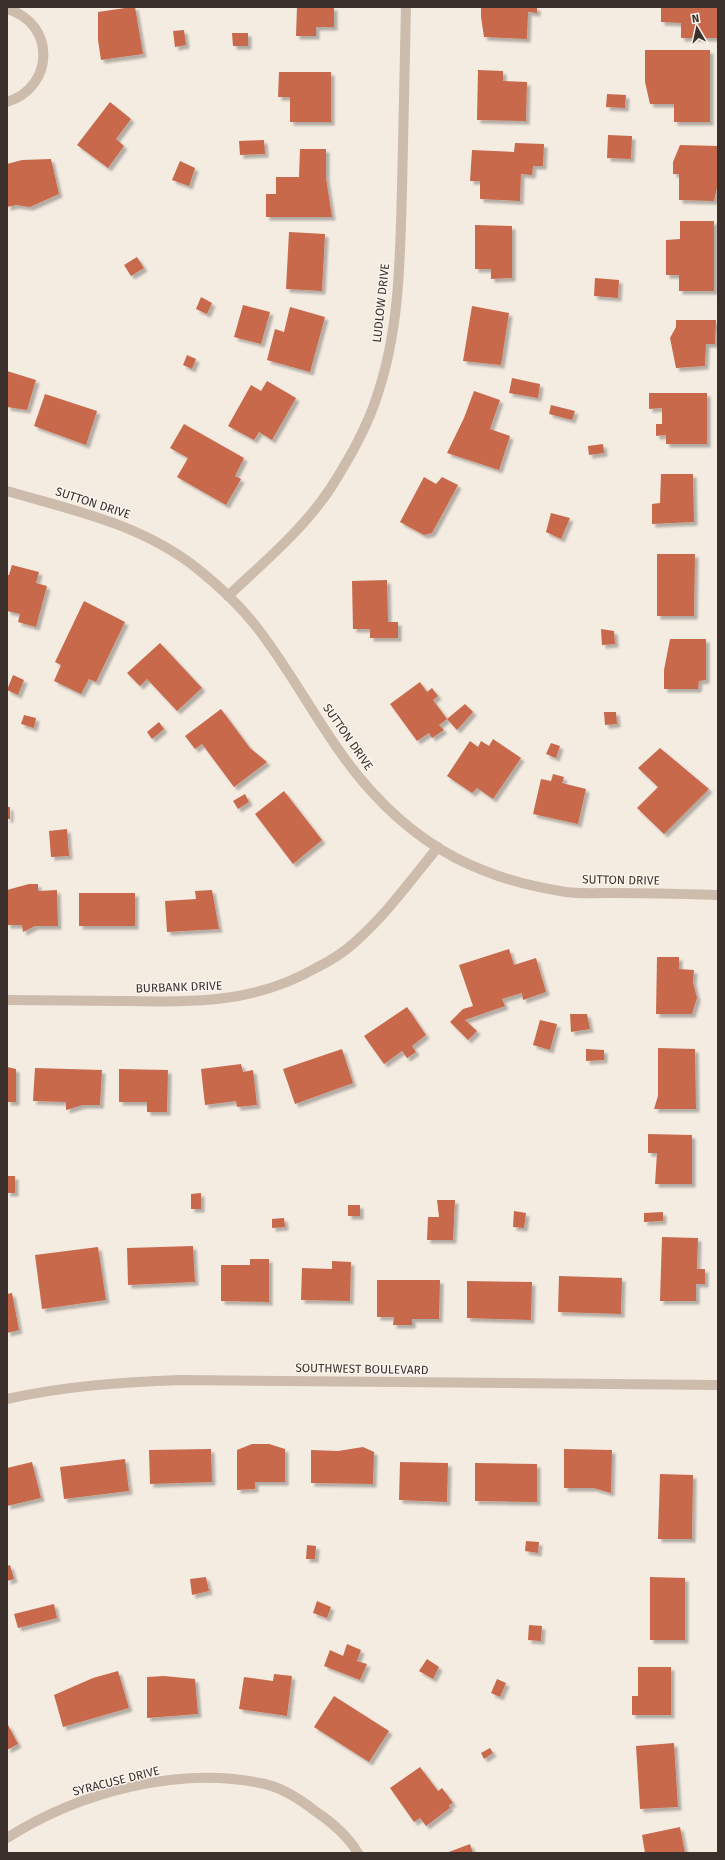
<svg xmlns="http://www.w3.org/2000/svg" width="725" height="1860" viewBox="0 0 725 1860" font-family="'Fira Sans',sans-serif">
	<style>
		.building { fill: #c8694b; filter: url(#shadow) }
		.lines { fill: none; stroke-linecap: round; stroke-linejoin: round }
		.street { stroke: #cdbbac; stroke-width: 10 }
		.labels { text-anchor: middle; stroke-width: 3; stroke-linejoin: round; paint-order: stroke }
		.street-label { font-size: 12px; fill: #3b302b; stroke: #fbf5ee }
	</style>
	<defs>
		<filter id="shadow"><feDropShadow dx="3.5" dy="3.5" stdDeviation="1" flood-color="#0004"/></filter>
	</defs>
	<rect width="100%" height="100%" fill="#f4ebe1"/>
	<g class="building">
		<polygon points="132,7 135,7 143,54 101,60 98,40 98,12"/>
		<polygon points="297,7 334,7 334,27 316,27 316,36 296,36"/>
		<polygon points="481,7 537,7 537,13 528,12 527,39 484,37 481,17"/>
		<polygon points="661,7 718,7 718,38 681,38 681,23 661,22"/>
		<polygon points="184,30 186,45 175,47 173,31"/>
		<polygon points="232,33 248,33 248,46 233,46"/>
		<polygon points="645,50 710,50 710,122 674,122 674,104 650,104 645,82"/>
		<polygon points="478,70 503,71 503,81 527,82 526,121 477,120"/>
		<polygon points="279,72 331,72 331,122 290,122 290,97 278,97"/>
		<polygon points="607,94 626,95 625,108 606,107"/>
		<polygon points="110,102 131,119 116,139 124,146 108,168 77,145"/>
		<polygon points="608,135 632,136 631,159 607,158"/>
		<polygon points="264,140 265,154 240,155 239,141"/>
		<polygon points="515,143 544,144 543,166 533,166 532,175 521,174 520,201 480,199 480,181 470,181 472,150 514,152"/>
		<polygon points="680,145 718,146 718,183 714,201 679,200 679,174 673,174 673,162"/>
		<polygon points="300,149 326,149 326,178 332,217 266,217 266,194 276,194 276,177 299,177"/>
		<polygon points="51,159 59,194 30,207 16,205 7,207 7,164 22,160"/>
		<polygon points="180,161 195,168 189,186 172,180"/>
		<polygon points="680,221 714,221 714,291 679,291 679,275 666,275 666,240 680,239"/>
		<polygon points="475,225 512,226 512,278 491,279 491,269 475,269"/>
		<polygon points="289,232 325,234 322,291 286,289"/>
		<polygon points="137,257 144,268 131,276 124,265"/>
		<polygon points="595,278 619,280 618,298 594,296"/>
		<polygon points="201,297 212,303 207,314 196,309"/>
		<polygon points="243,305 270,312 261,344 234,337"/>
		<polygon points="472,306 509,313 501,365 463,361"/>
		<polygon points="290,307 325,317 310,372 267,360 275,329 284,332"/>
		<polygon points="676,320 716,320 715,344 706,344 705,366 676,368 670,338 676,327"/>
		<polygon points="187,355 196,359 192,369 183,365"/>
		<polygon points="7,371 36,380 27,410 7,407"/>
		<polygon points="512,378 540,384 538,398 509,393"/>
		<polygon points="267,381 296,398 272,440 259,432 254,440 228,426 251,385 261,391"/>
		<polygon points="474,391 500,400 490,429 510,436 499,470 447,453 464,418"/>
		<polygon points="649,393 707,393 707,444 666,444 666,435 656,436 656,424 662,424 662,408 649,409"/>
		<polygon points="45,394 97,411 86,445 34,426"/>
		<polygon points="551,405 575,411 572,420 549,414"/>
		<polygon points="184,424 244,458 235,476 241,479 226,505 177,477 188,458 170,448"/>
		<polygon points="603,444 604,453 589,455 588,446"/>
		<polygon points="661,474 693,474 694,522 652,524 652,504 660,503"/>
		<polygon points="424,477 436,484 442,477 458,485 432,533 424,535 400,522"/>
		<polygon points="551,513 570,518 561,539 546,532"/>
		<polygon points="657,554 695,554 694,616 657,616"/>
		<polygon points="12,565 39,572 36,583 47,586 36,627 18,622 20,614 7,611 7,575 9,575"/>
		<polygon points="387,580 388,622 398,622 398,638 370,638 370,629 353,629 352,581"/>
		<polygon points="84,601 125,622 96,682 89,679 81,694 54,681 61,665 55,662"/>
		<polygon points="601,629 614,631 615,644 602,645"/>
		<polygon points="670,639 706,639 706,680 699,681 698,689 664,689 664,670"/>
		<polygon points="160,643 202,688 177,711 147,679 140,686 127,673"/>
		<polygon points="13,675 24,680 18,695 7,690"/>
		<polygon points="420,682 427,692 432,688 438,696 433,700 447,719 439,725 444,730 432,738 429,733 417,741 390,704"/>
		<polygon points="465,704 473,712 457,730 447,719"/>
		<polygon points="221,709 250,748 267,762 234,787 202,744 195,749 185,736"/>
		<polygon points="604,712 616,712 617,724 605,725"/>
		<polygon points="24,715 36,718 34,728 21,724"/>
		<polygon points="159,722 164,729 152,739 147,732"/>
		<polygon points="493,739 521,758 493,799 477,788 472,793 447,776 470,741 478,747 481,741 489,746"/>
		<polygon points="551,743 560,746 556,758 546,754"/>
		<polygon points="660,748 709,789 664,834 637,808 658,787 638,768"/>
		<polygon points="553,774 564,777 562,783 586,789 578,824 533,814 541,779 551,781"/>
		<polygon points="284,791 322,840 293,864 255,814"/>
		<polygon points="245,794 249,802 238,809 233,801"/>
		<rect x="7" y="807" width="3" height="12"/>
		<polygon points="67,829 69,856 51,857 49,831"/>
		<polygon points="29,884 38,884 38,891 57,890 58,926 35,926 23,932 22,925 7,925 7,890"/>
		<polygon points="212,890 219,929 167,932 165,901 196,899 195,891"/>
		<rect x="79" y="893" width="56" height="33"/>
		<polygon points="509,949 514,965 536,958 546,992 523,1000 522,993 502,999 505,1006 465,1020 477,1031 468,1040 450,1022 463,1009 473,1006 459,965"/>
		<polygon points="657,957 679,957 679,969 694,970 693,982 697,998 692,1014 656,1014"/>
		<polygon points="407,1007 426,1035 412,1046 416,1052 407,1058 402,1051 384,1064 364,1036"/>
		<polygon points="570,1014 587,1014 590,1029 571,1032"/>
		<polygon points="540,1020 557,1024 550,1050 533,1045"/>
		<polygon points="658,1048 695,1049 696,1109 654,1109 658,1096"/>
		<polygon points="342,1049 353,1083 295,1104 283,1069"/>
		<polygon points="586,1049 604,1050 604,1060 586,1061"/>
		<polygon points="241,1064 243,1072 253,1070 257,1105 237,1107 236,1101 205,1105 201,1069"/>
		<polygon points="7,1067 16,1069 16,1102 7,1102"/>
		<polygon points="35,1068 102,1070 100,1105 83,1105 66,1110 66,1102 33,1101"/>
		<polygon points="119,1069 168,1070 167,1112 147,1112 147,1102 119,1102"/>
		<polygon points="648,1134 692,1135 692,1184 655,1184 657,1153 648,1153"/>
		<rect x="7" y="1176" width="8" height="17"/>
		<polygon points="201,1193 201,1209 191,1209 191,1194"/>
		<polygon points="437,1200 455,1200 453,1240 427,1240 428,1217 439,1217"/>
		<rect x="348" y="1205" width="12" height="11"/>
		<polygon points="514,1211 526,1213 524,1228 513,1227"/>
		<polygon points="663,1212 663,1221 644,1222 644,1213"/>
		<polygon points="284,1218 285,1227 272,1228 272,1219"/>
		<polygon points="662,1237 698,1238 697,1269 705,1269 705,1284 696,1284 696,1301 660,1301"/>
		<polygon points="193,1246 195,1282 128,1285 127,1248"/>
		<polygon points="98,1247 106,1300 42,1309 35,1255"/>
		<polygon points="250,1259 269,1259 269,1302 221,1301 221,1265 250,1265"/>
		<polygon points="332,1261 351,1262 350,1301 301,1300 302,1268 332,1269"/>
		<polygon points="559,1276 622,1278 621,1314 558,1312"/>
		<polygon points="377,1280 440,1280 439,1319 412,1319 412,1325 393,1325 394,1317 377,1317"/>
		<polygon points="467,1281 532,1282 531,1320 467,1318"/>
		<polygon points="12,1293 19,1330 7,1333 7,1294"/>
		<polygon points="252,1444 269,1444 285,1449 285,1482 255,1482 255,1489 237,1490 237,1450"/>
		<polygon points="363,1447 374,1452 373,1484 311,1483 311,1450 338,1451"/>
		<polygon points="211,1449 212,1482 150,1484 149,1450"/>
		<polygon points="564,1449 612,1450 611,1493 593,1488 564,1488"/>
		<polygon points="125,1459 129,1491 64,1499 60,1467"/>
		<polygon points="32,1462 41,1498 7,1506 7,1468"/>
		<polygon points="400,1462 448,1463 447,1502 399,1500"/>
		<polygon points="475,1463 537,1464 537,1502 475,1501"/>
		<polygon points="660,1474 693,1475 692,1539 658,1539"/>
		<polygon points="526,1541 539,1542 538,1553 525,1551"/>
		<polygon points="307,1545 316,1546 315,1559 306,1559"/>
		<polygon points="10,1565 14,1579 7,1581 7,1566"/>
		<polygon points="206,1577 209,1591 192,1595 190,1579"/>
		<polygon points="650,1577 685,1578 685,1640 650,1640"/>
		<polygon points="317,1601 331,1607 327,1618 313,1613"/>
		<polygon points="54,1604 57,1618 18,1628 14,1614"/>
		<polygon points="529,1625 542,1626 541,1641 528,1640"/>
		<polygon points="347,1644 361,1650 357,1661 367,1664 360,1680 324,1666 330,1650 343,1656"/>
		<polygon points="427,1659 439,1667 433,1679 419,1671"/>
		<polygon points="638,1667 671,1667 671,1715 632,1715 632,1696 638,1696"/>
		<polygon points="118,1671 129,1708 63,1727 54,1695 93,1678"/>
		<polygon points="274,1674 292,1676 287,1716 239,1709 244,1677 273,1681"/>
		<polygon points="164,1676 195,1679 198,1714 147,1718 147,1677"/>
		<polygon points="497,1679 506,1683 500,1697 491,1693"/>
		<polygon points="334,1696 389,1731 369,1762 314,1727"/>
		<polygon points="7,1723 18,1744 7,1750"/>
		<polygon points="674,1743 678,1807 640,1809 636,1746"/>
		<polygon points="490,1748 493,1753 484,1759 481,1753"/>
		<polygon points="420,1767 438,1791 442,1788 453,1803 449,1805 450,1808 426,1826 420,1818 414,1822 390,1788"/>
		<polygon points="680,1827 685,1853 645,1853 642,1835"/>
		<polygon points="470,1844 473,1853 446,1853"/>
	</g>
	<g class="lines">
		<g class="street">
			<path d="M7 9C56 23 55 87 7 102"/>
			<path d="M7 491C75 511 142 524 199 570 219 586 239 605 255 625 297 678 326 742 372 792 403 826 442 855 485 871 510 881 539 888 566 892 581 894 598 893 613 893 648 893 683 894 718 895"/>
			<path d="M228 596C264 562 305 528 332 486 350 457 368 426 378 393 400 327 400 257 402 188 403 128 405 67 406 7"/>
			<path d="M7 1000C45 1000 84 1001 122 1001 193 1002 253 1004 316 968 330 961 343 953 354 943 386 915 411 880 438 847"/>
			<path d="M7 1399C65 1386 122 1382 181 1380L718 1385"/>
			<path d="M7 1838C79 1792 180 1765 265 1784 282 1788 301 1800 315 1811 333 1823 347 1835 358 1853"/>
		</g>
	</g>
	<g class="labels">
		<g class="street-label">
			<text transform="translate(381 303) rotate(-84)" y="4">LUDLOW DRIVE</text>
			<text transform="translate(93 503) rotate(18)" y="4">SUTTON DRIVE</text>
			<text transform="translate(348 737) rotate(55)" y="4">SUTTON DRIVE</text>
			<text transform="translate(621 880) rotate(1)" y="4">SUTTON DRIVE</text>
			<text transform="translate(179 987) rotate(-2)" y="4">BURBANK DRIVE</text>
			<text transform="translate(362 1369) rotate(1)" y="4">SOUTHWEST BOULEVARD</text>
			<text transform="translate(116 1781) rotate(-14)" y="4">SYRACUSE DRIVE</text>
		</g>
	</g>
	<rect width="725" height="1860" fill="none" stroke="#3b302b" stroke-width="16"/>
	<g transform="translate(697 28) rotate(351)" stroke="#fbf5ee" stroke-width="3" paint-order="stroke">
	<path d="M0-3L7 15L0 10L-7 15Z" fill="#3b302b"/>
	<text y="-6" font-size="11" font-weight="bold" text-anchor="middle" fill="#3b302b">N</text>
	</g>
</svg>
